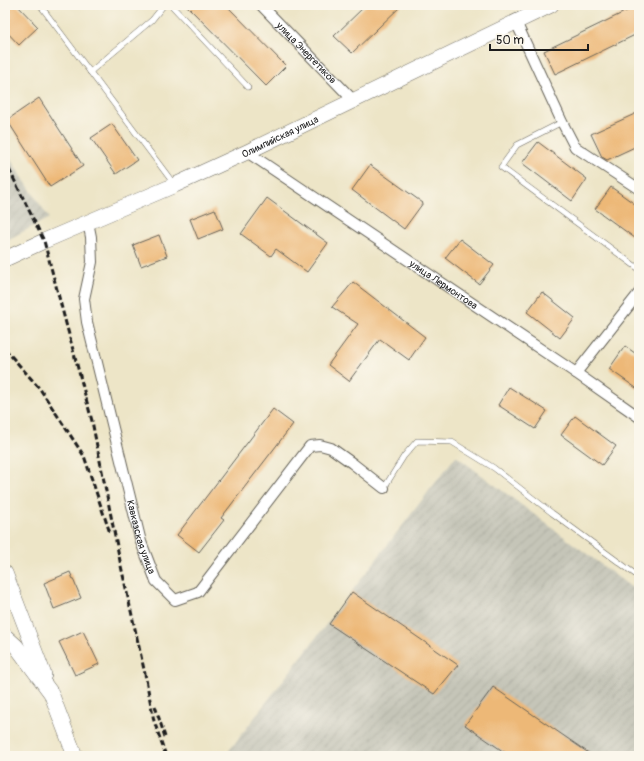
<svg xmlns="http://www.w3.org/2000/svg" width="644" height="761" viewBox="0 0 644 761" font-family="Pangolin,sans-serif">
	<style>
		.industrial { fill: url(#industrial-furrows) }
		.building { fill: #edb877 }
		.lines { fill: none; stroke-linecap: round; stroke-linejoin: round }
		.lane-casing { stroke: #656258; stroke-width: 6 }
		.street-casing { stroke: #656258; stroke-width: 12 }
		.secondary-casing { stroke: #656258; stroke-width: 16 }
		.lane { stroke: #fff; stroke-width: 5 }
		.street { stroke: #fff; stroke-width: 10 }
		.secondary { stroke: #fff; stroke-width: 15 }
		.rail { stroke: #1c1c1c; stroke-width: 3; stroke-dasharray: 6 3; stroke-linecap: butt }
		.labels { text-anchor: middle; stroke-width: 3.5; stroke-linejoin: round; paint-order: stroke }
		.street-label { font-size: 10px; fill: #1c1c1c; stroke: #fbf7ec }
	</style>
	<defs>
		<pattern id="industrial-furrows" width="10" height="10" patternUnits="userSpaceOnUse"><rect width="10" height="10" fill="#c5c5b8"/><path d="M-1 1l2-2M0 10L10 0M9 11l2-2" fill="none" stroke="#a9a99e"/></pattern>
	</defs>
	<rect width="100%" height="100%" fill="#fbf7ec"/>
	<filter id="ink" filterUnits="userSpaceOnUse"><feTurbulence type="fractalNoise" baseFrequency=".025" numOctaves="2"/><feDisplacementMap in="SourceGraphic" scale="8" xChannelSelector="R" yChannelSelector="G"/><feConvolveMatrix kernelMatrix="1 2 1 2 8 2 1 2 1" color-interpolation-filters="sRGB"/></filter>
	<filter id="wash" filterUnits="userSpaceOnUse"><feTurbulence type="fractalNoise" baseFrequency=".012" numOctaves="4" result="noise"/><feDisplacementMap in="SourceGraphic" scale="16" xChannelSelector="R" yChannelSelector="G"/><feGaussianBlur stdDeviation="0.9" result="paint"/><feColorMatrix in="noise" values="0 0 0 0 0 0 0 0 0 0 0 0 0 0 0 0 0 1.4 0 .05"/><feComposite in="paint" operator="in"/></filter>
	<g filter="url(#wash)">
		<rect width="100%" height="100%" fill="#ede5c7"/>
		<g class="industrial">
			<polygon points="5,151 49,218 5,241"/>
			<polygon points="456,456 639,593 639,756 225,756"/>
		</g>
		<g id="blocks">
			<g class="building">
				<polygon points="12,5 17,5 38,27 19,45 5,30 5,12"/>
				<polygon points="186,5 226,5 286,66 266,86"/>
				<polygon points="366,5 402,5 352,53 334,36"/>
				<polygon points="639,5 639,33 555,74 544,51"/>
				<polygon points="39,98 83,166 50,187 7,120"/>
				<polygon points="639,112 639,145 607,160 602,157 591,134"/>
				<polygon points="112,124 137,160 116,174 91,138"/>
				<polygon points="538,142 587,179 572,201 522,163"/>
				<polygon points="370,165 423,203 404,229 352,190"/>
				<polygon points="611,187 639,207 639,241 595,209"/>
				<polygon points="267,198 328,243 307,272 276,249 271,256 241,234"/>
				<polygon points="215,209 223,229 198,239 190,219"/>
				<polygon points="159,235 167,256 141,266 133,245"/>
				<polygon points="460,239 494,265 479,284 445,258"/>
				<polygon points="353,282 425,337 409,360 380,339 349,381 328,365 358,324 332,307"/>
				<polygon points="542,292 575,318 560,338 527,312"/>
				<polygon points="625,346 639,356 639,390 609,369"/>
				<polygon points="509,387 547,411 535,429 498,405"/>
				<polygon points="273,409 293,424 221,518 224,520 199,552 177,535"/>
				<polygon points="575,416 616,446 602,465 561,435"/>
				<polygon points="70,572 81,598 54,609 44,583"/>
				<polygon points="352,592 458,665 434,694 329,624"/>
				<polygon points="83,631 99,664 75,675 59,642"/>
				<polygon points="493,687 593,756 510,756 465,725"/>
			</g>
		</g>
	</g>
	<g filter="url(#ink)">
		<use href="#blocks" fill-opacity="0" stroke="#656258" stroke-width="1"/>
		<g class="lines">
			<defs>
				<g id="lane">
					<polyline points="40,5 174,184"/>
					<polyline points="171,5 248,87"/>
					<polyline points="90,72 152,20 164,5"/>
					<polyline points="562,122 517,145 501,167 639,269"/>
					<polyline points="384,488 404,456 417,441 452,442 494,468 552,513 639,577"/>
				</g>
				<g id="street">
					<path id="s1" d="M261 5 353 100"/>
					<polyline points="516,22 562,122 575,147 639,189"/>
					<path id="s2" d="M247 152 576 373 639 417"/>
					<path id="s3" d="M88 222 91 237 92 262 84 299 87 322 141 542 156 581 175 600 198 592 310 446 320 445 331 448 352 463 384 488"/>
					<polyline points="576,373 639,293"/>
				</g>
				<g id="secondary">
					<path id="s4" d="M5 259 44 241 175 185 247 152 551 5"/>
					<polyline points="5,573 44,675"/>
					<polyline points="5,636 16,646 51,693 75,756"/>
				</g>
			</defs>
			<use href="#lane" class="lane-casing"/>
			<use href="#street" class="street-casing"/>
			<use href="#secondary" class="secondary-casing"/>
			<use href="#lane" class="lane"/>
			<use href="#street" class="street"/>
			<use href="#secondary" class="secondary"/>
			<g class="rail">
				<polyline points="5,161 44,241 92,421 121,566 145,674 154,721 166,756"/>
				<polyline points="5,349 40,389 84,456 110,533"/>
				<polyline points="155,706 165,737"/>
			</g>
		</g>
	</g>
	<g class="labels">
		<g class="street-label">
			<text dy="4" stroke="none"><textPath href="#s1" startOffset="66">улица Энергетиков</textPath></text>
			<text dy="4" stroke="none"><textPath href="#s4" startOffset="301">Олимпийская улица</textPath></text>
			<text dy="4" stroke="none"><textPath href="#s2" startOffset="237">улица Лермонтова</textPath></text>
			<text dy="4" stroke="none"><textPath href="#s3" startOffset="323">Кавказская улица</textPath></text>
		</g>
	</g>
	<rect width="644" height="761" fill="none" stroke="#fbf7ec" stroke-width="20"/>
	<path d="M490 44v6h98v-6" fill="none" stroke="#1c1c1c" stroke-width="2"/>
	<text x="496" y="44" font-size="12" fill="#1c1c1c" stroke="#fbf7ec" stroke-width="3" paint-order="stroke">50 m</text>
</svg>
